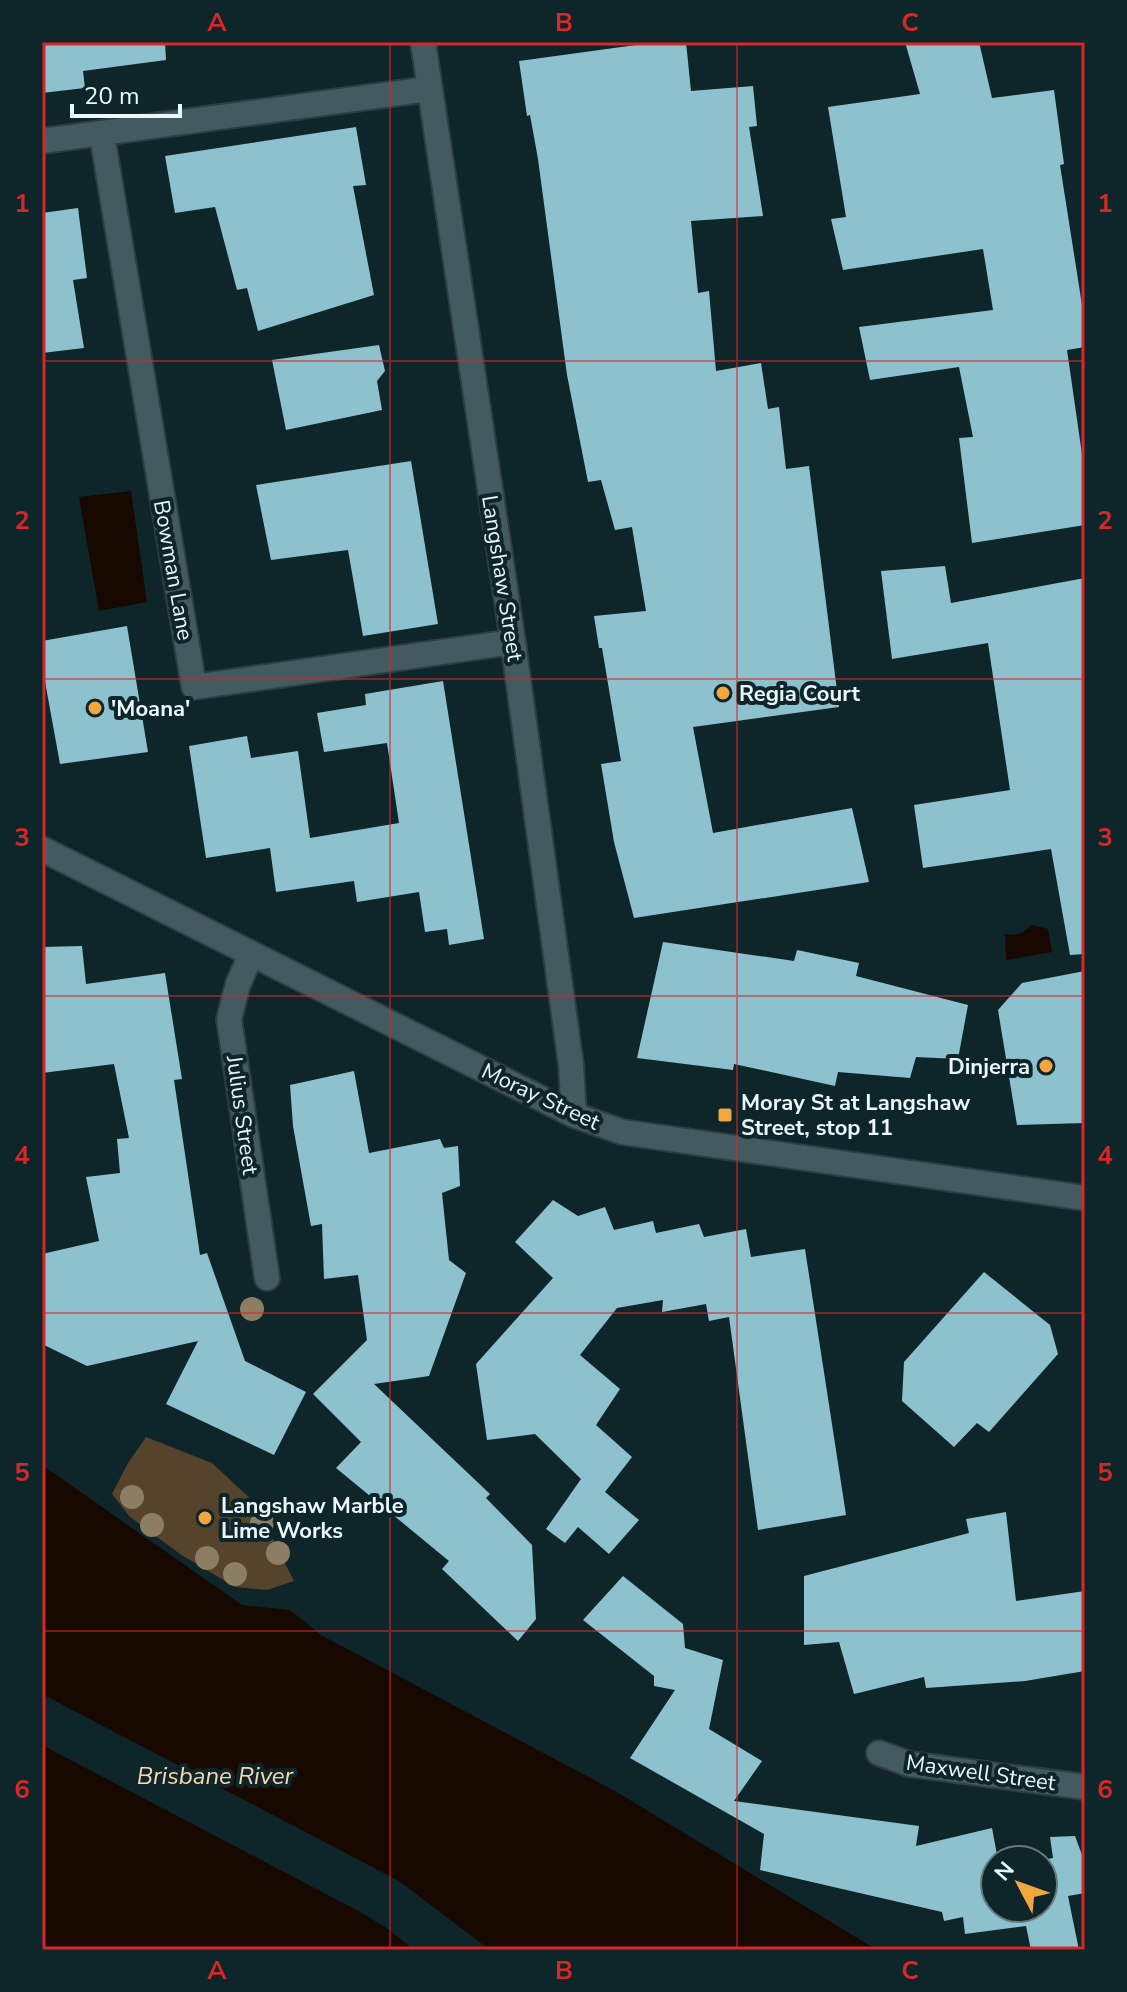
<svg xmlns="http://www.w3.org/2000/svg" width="1127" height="1992" viewBox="0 0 1127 1992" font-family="'Nunito Sans',sans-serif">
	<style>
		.green { fill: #56432b }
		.water { fill: #170800 }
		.pier { fill: #0e252a }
		.building { fill: #8ec1ce }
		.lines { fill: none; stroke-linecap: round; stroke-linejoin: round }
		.minor-casing { stroke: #2f3d41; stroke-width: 28 }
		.minor { stroke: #425a60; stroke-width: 24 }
		.tree { fill: #8c7e62 }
		.grid { fill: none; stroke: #d62828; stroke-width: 2; stroke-opacity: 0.55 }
		.poi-dot { fill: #f1a63f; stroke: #0e252a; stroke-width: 3 }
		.labels { text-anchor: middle; stroke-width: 8; stroke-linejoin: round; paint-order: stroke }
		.street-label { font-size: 22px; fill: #eaf7fb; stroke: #0e252a }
		.poi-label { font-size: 22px; font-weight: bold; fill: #eaf7fb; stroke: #0e252a; text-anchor: start }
		.water-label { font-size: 24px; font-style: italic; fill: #fcd7ad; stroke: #0e252a }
		.neatline { fill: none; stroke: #d62828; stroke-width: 3 }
		.grid-label { font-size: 26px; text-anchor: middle; font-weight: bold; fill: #d62828 }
	</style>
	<rect width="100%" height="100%" fill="#0e252a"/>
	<polygon class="green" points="146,1437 212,1463 254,1502 294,1581 267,1590 235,1587 180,1554 130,1517 112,1494 128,1463"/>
	<g class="water">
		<polygon points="131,491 147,602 99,611 79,497"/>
		<path d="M1032 925 1048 929 1052 952 1006 960 1005 934C1015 937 1025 932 1032 925Z"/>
		<polygon points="42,1465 242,1605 290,1610 321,1635 615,1791 877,1950 42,1950"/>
	</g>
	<polygon class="pier" points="42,1694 399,1881 490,1950 414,1950 388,1929 362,1913 42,1745"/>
	<g class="building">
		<polygon points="42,42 165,42 166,60 83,71 85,88 42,93"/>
		<polygon points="658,42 686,42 691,91 753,86 757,126 749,127 763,216 691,221 698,293 709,291 716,371 761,363 768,409 779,407 786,469 809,466 839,707 693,727 713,833 852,808 869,882 634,918 614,842 601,764 621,761 602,648 599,648 594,616 646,611 632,527 615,530 601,480 588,482 567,375 538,159 530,115 527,116 519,61"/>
		<polygon points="905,42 979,42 992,98 1054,90 1064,164 1060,165 1085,324 1085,347 1067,350 1085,475 1085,525 972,543 959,438 973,437 959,367 870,380 859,327 993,310 983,249 843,270 831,219 846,217 828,107 920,94"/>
		<polygon points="356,127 366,185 353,186 374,295 258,331 247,288 237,290 215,207 175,213 165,156"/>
		<polygon points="78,208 87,278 73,280 84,348 42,353 42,213"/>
		<polygon points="379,345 385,371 377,381 382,410 286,430 272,360"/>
		<polygon points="411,461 438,624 363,636 348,550 271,560 256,485"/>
		<polygon points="945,566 951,603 1085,578 1085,954 1070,955 1051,849 923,868 914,805 1010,790 988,643 892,659 881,571"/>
		<polygon points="127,626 148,752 60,764 42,665 42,641"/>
		<polygon points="443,681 484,939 449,945 447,929 425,932 419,892 357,902 354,881 276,892 270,848 206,858 189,746 247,736 251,758 298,751 310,838 399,823 387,743 324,752 317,713 366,705 365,694"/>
		<polygon points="663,942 794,961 797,950 859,963 856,976 968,1005 958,1059 916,1057 910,1078 838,1072 835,1086 734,1064 733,1070 637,1058"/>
		<polygon points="82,946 86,984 165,973 182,1079 174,1080 200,1255 207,1253 245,1361 306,1392 274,1455 166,1404 198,1341 87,1366 42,1344 42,1254 99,1241 86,1177 120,1173 117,1139 129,1138 114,1064 42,1073 42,947"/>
		<polygon points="1085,971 1085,1123 1017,1125 998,1010 1022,983"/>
		<polygon points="354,1071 369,1153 440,1139 444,1148 458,1146 460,1186 442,1193 449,1260 466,1273 429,1376 374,1384 490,1494 486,1498 532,1545 536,1619 518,1641 442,1569 449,1561 336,1468 361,1442 313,1394 367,1340 358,1275 324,1279 322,1224 311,1226 293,1126 290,1085"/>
		<polygon points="553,1200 578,1216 605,1207 614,1230 653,1221 656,1233 699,1224 704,1237 746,1229 751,1257 805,1249 846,1515 758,1530 729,1317 709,1321 706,1304 662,1312 663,1300 617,1308 580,1355 620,1389 596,1425 632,1457 605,1492 639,1520 609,1554 578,1527 565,1543 546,1529 581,1479 535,1434 487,1440 476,1364 553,1278 515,1242"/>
		<polygon points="984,1272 1050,1325 1058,1354 989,1432 977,1423 954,1447 902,1401 904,1362"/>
		<polygon points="1006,1512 1016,1601 1085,1591 1085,1671 1025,1681 926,1688 924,1677 854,1694 839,1642 804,1645 804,1576 969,1533 966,1519"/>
		<polygon points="623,1576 683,1624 685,1648 723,1660 709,1729 762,1761 734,1801 919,1826 916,1846 992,1828 998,1860 995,1860 995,1908 1043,1908 1042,1860 1053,1858 1050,1837 1075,1836 1085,1863 1085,1893 1068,1896 1079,1950 1031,1950 1026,1926 965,1934 963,1917 944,1921 942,1912 760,1870 764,1834 630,1758 675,1690 654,1686 654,1676 583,1620"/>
	</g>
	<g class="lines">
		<defs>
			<g id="minor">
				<polyline points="423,42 513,642 571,1065 574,1115"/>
				<polyline points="102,135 194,687 513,642"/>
				<polyline points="42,141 429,89"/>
				<polyline points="42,849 574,1115 622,1132 1085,1198"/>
				<polyline points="251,955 238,984 229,1019 267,1278"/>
				<polyline points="879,1753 909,1764 1085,1787"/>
			</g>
		</defs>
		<use href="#minor" class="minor-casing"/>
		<use href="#minor" class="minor"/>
	</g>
	<g class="tree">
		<circle cx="252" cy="1309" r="12"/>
		<circle cx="132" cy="1497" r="12"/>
		<circle cx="262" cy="1523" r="12"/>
		<circle cx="152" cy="1525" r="12"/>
		<circle cx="278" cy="1553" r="12"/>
		<circle cx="207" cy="1558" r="12"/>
		<circle cx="235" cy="1574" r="12"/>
	</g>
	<path class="grid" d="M390 42V1950M737 42V1950M42 361H1085M42 679H1085M42 996H1085M42 1313H1085M42 1631H1085"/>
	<g class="poi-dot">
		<circle cx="723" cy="693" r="8"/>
		<circle cx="95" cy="708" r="8"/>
		<circle cx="1046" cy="1066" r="8"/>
		<rect x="717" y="1107" width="16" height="16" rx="4"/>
		<circle cx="205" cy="1518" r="8"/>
	</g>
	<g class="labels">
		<g class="street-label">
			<text transform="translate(174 570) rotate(80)" y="8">Bowman Lane</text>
			<text transform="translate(503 578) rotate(81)" y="8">Langshaw Street</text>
			<text transform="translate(541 1096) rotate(25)" y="8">Moray Street</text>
			<text transform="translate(243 1115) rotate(82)" y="8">Julius Street</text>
			<text transform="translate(981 1772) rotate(8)" y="8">Maxwell Street</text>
		</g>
		<g class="poi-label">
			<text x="739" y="701">Regia Court</text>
			<text x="111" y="716">'Moana'</text>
			<text x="1030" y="1074" text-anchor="end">Dinjerra</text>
			<text x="741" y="1110">Moray St at Langshaw<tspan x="741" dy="25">Street, stop 11</tspan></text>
			<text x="221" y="1513">Langshaw Marble<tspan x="221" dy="25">Lime Works</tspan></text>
		</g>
		<g class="water-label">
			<text x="215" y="1784">Brisbane River</text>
		</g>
	</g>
	<rect width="1127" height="1992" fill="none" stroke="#0e252a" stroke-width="88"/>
	<g transform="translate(1019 1884) rotate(311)"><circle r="38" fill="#0e252a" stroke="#66797e" stroke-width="2"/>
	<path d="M0-6L14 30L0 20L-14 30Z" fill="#f1a63f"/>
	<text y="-12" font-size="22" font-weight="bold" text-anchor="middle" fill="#eaf7fb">N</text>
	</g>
	<path d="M72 104v12h108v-12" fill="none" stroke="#eaf7fb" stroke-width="4"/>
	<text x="84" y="104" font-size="24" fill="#eaf7fb" stroke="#0e252a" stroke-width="6" paint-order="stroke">20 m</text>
	<rect x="44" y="44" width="1039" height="1904" class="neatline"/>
	<g class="grid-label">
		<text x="217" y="31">A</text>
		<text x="564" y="31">B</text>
		<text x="910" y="31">C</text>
		<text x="22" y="212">1</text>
		<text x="1105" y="212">1</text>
		<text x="22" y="529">2</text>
		<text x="1105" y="529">2</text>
		<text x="22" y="846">3</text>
		<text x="1105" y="846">3</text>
		<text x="22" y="1164">4</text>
		<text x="1105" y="1164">4</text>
		<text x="22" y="1481">5</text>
		<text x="1105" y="1481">5</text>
		<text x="22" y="1798">6</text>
		<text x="1105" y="1798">6</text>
		<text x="217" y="1979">A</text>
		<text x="564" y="1979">B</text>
		<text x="910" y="1979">C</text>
	</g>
</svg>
